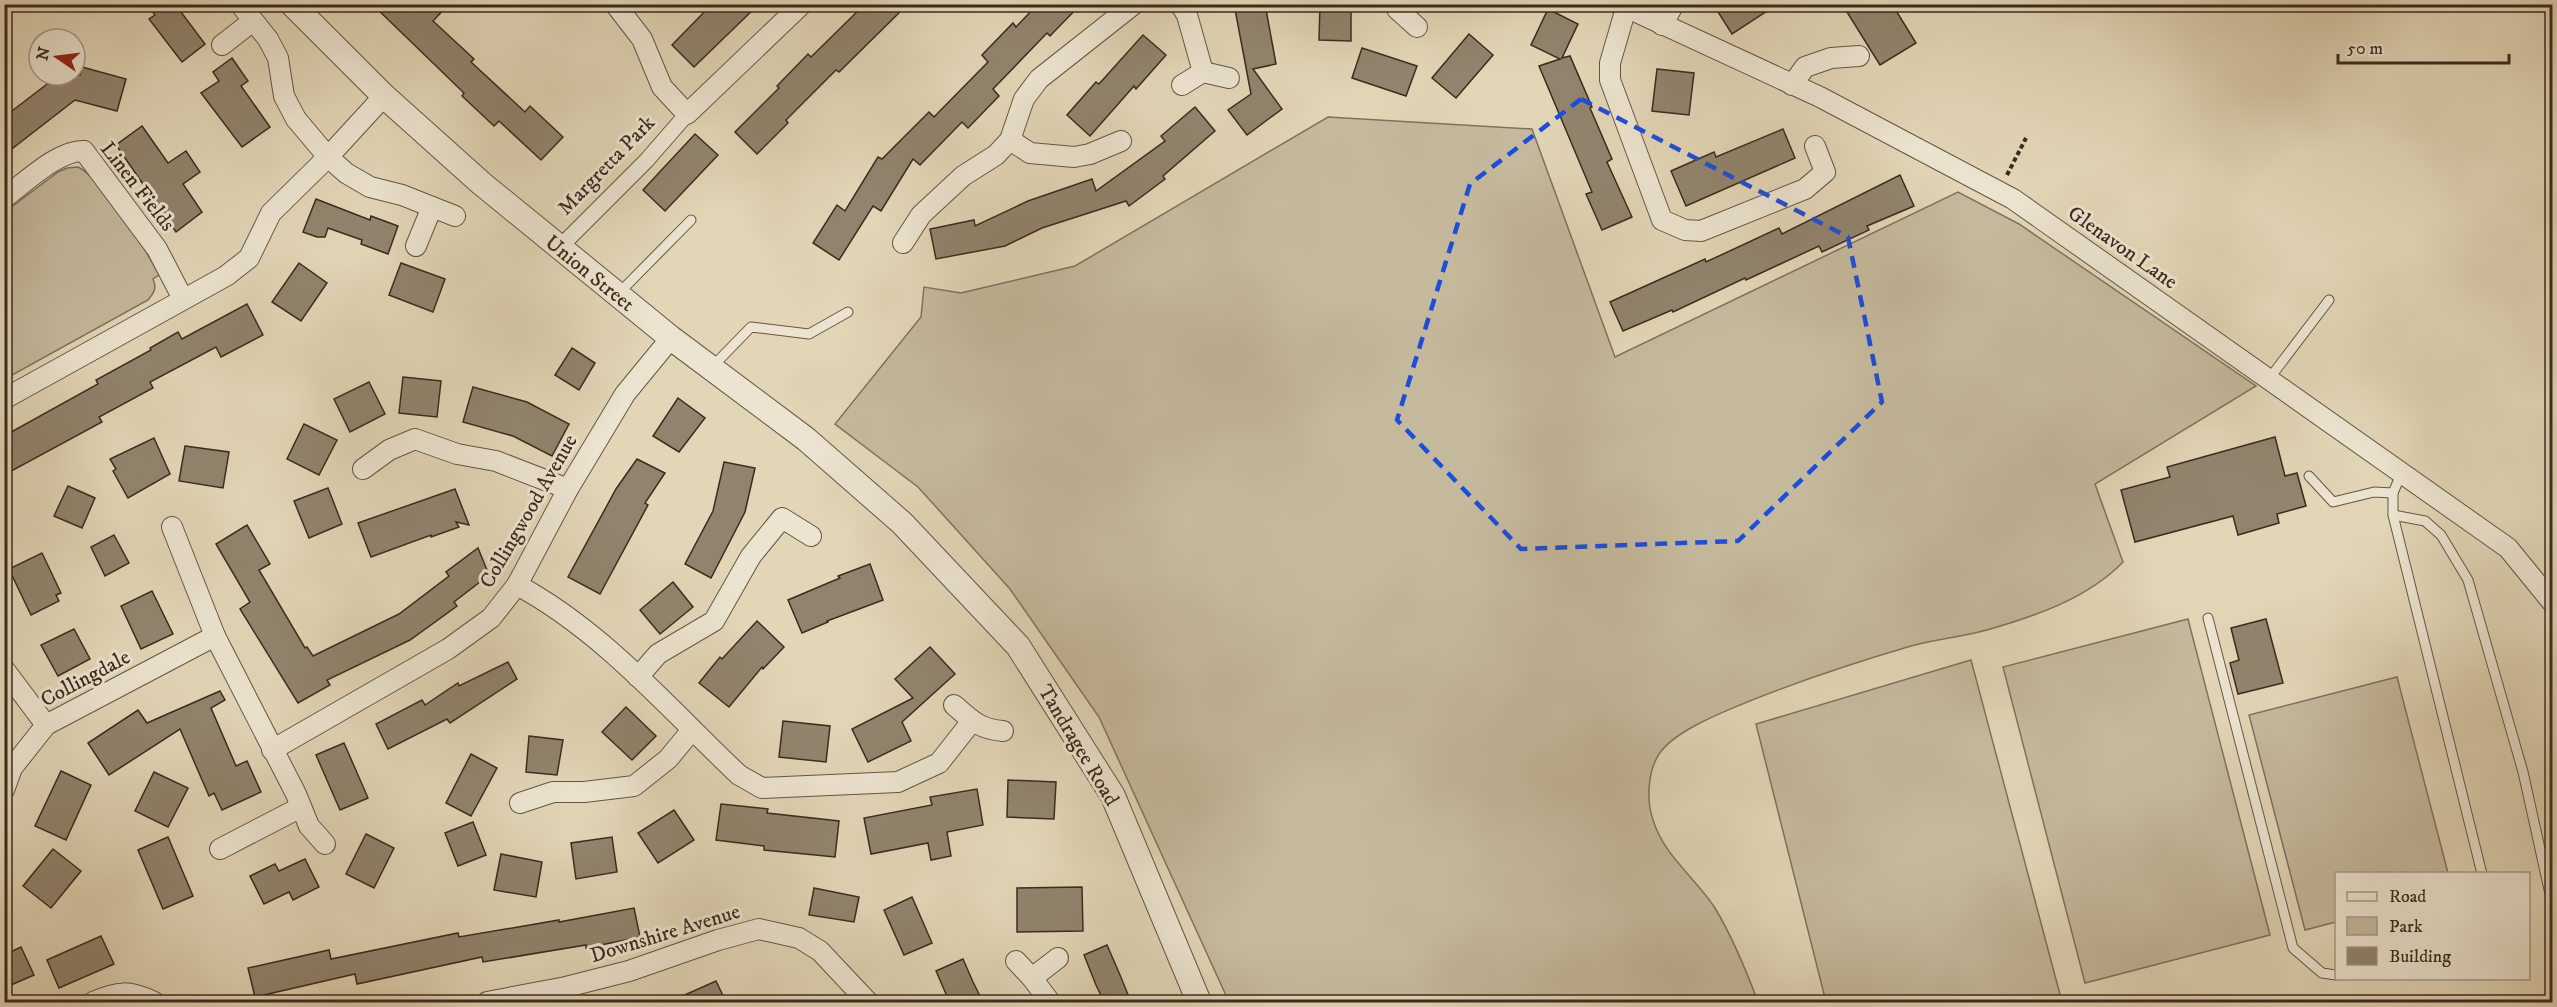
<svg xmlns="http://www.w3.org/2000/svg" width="2557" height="1007" viewBox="0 0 2557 1007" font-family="'IM FELL DW Pica',serif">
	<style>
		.green { fill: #c5b99d; stroke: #80725e; stroke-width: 1.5 }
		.building { fill: #91846e; stroke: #3a2b1f; stroke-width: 1.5 }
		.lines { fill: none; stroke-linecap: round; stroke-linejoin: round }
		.service-casing { stroke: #645645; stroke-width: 11 }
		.pedestrian-casing { stroke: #645645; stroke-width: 17 }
		.minor-casing { stroke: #645645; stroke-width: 22 }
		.tertiary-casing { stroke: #645645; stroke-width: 26 }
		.path { stroke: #3a2b1f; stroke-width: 4; stroke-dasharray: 4.5 3; stroke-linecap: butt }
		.service { stroke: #ece4d0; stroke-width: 9 }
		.pedestrian { stroke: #ece4d0; stroke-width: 15 }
		.minor { stroke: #ece4d0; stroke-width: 20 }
		.tertiary { stroke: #ece4d0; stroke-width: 24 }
		.marked { fill: none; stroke: #1d4ed8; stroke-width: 4.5; stroke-dasharray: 12 8; stroke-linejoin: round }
		.labels { text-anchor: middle; stroke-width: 6; stroke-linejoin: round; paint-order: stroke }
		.street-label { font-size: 21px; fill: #3a2b1f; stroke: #ece4d0 }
	</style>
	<rect width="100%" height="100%" fill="#e2d6b7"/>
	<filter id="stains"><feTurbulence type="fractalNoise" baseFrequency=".00333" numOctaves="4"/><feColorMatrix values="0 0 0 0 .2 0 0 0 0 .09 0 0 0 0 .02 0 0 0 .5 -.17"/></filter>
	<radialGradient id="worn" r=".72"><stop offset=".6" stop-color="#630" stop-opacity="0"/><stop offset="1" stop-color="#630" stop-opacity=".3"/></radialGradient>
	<g class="green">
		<path d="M1328 117 1532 129 1615 357 1958 192 2019 224 2256 386 2095 484 2123 562C2087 599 2035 616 1987 630 1962 637 1936 639 1911 646 1853 663 1796 682 1740 705 1716 715 1674 732 1659 754 1648 771 1646 800 1653 820 1664 856 1695 877 1715 908 1733 938 1746 970 1758 1002H1229L1099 717 1010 589 918 487 835 424 921 317 924 287 961 293 1075 266Z"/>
		<path d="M78 167C102 178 146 250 159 275L153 279C157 288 154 293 148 300L5 379V212L58 172 67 168Z"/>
		<polygon points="2188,619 2270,935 2085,983 2003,667"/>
		<polygon points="1971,660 2062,1002 1826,1002 1756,724"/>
		<polygon points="2397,677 2448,873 2336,874 2336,922 2305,930 2249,715"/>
	</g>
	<g class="building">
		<polygon points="147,4 175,4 205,44 182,62 149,19 155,15"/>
		<polygon points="372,4 449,4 433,21 474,59 471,62 525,112 530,106 563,137 541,160 499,121 494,126 462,96 464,93"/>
		<polygon points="712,4 759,4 694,67 672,45"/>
		<polygon points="865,4 908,4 839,72 836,70 786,120 788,123 757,154 735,132 779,88 777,86 808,54 811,57"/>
		<polygon points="1038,4 1081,4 1050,36 1047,33 993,89 999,96 968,128 962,122 920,165 913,159 881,211 873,206 839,260 813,243 837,205 845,211 878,157 882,159 929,112 934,117 988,62 982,55 1013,23 1016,27"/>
		<polygon points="1234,4 1265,4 1276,64 1253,69 1282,109 1247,135 1228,110 1251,94"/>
		<polygon points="1320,4 1351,4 1351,41 1319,40"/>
		<polygon points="1713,4 1778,4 1732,34"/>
		<polygon points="1842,4 1892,4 1916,43 1880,65"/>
		<polygon points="1548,9 1578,24 1562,58 1570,56 1592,107 1590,108 1612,159 1607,162 1632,217 1602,230 1586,194 1592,192 1539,66 1560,59 1531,45"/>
		<polygon points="1469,34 1493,55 1456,98 1432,78"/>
		<polygon points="1143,35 1166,55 1136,89 1134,86 1090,136 1067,115 1096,82 1099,84"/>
		<polygon points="1362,48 1417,66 1406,96 1352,78"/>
		<polygon points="232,58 248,81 241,86 270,127 242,147 201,93 219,81 213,72"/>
		<polygon points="82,67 126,79 117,111 75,100 4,155 4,117 59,75 80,75"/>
		<polygon points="1657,69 1694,73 1689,115 1652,111"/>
		<polygon points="1195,107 1215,131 1163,176 1165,179 1129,206 1126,201 1042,228 1005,246 936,259 930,229 974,220 975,226 1028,201 1092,179 1096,191 1165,141 1161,136"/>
		<polygon points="142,126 168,163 186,151 200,172 183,184 202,212 176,232 116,145"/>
		<polygon points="1783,129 1795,158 1686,206 1671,171 1714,152 1716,157"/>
		<polygon points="695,134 718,155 665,211 643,190"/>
		<polygon points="1900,175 1914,206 1867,226 1869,230 1822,252 1819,246 1746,280 1745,278 1673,312 1672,310 1623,331 1610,302 1705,259 1706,262 1779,228 1782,234"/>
		<polygon points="316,199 370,220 371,216 398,226 388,254 361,244 362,240 328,228 325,237 317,237 303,232"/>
		<polygon points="299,263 327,283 301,321 272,302"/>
		<polygon points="401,263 445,279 433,312 389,295"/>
		<polygon points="247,304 263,335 221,357 216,347 150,382 153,388 99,417 102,422 4,475 4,436 98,384 96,380 151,350 150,348 178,332 182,339"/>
		<polygon points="572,348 595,363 579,390 555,375"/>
		<polygon points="403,377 441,381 437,417 399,413"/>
		<polygon points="369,382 385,414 350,432 334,399"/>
		<polygon points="473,387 527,402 569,424 552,456 513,436 463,422"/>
		<polygon points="678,398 705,418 679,452 653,436"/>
		<polygon points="304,424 337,440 319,475 287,459"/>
		<polygon points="2275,437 2285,476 2297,473 2306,506 2277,514 2279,523 2238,535 2233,516 2135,542 2121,490 2170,477 2167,467"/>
		<polygon points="154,438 170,474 128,498 113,471 116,469 110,459"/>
		<polygon points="185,446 229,452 223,488 179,481"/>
		<polygon points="637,459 665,473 645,503 648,505 600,594 568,577 616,489"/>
		<polygon points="724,462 755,468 745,512 711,578 685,564 713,511"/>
		<polygon points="68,486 95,498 82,528 54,516"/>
		<polygon points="328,488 342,524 309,538 294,501"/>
		<polygon points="455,489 469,525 456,522 459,527 431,537 431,535 371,557 358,523"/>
		<polygon points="247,525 270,564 259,570 305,648 307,647 313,656 399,614 449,576 446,572 478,548 489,575 454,602 457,606 410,640 327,680 330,685 298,703 240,609 250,602 216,544"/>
		<polygon points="114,535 129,563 105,576 91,547"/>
		<polygon points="42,553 61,593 56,595 59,601 31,615 9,569"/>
		<polygon points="870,564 883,600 827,621 828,622 802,633 788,600 840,578 838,576"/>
		<polygon points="673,582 693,607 660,634 640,610"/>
		<polygon points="152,591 173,634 141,649 121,606"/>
		<polygon points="2266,619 2283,683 2238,694 2230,663 2239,660 2231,628"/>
		<polygon points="757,621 784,647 763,669 762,667 729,707 699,683 720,657 722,659"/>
		<polygon points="74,629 90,659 58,676 41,645"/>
		<polygon points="930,647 955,674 902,722 911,741 868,762 852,729 913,698 895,679"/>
		<polygon points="508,662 517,679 450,723 447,719 388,749 376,724 422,700 425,705 458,683 459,686"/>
		<polygon points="220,691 225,700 211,708 236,766 247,761 261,792 222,810 214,793 209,796 180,729 109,775 88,743 138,710 147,723"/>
		<polygon points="626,707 656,736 632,760 602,732"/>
		<polygon points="783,721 830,726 826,762 779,757"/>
		<polygon points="529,736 563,740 557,775 526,772"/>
		<polygon points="344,743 368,798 340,810 316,755"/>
		<polygon points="471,754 497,768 471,816 446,803"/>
		<polygon points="61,771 91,785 66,840 35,826"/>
		<polygon points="154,772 188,788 168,827 135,811"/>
		<polygon points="1008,780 1056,782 1054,819 1007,817"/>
		<polygon points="977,789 983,825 947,832 951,856 931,860 928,843 871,854 864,818 932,805 930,797"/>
		<polygon points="721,804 768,809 767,813 839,821 835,857 764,850 764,846 716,840"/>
		<polygon points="674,810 694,840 658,863 638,833"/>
		<polygon points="473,822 486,855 458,866 445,833"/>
		<polygon points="366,834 394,848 374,888 346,874"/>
		<polygon points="168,837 193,896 163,909 138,850"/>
		<polygon points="612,837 617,872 576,879 571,843"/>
		<polygon points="53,849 81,871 51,908 23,886"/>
		<polygon points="501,854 542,862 536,897 494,890"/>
		<polygon points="305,859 319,887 293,900 289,892 264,904 250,876 275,864 279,871"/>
		<polygon points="1082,887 1083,931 1017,932 1017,888"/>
		<polygon points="814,888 859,897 854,922 809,915"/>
		<polygon points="912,897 932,943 904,955 884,910"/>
		<polygon points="634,908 640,937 586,948 586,945 483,962 482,957 357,984 355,974 255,997 248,968 329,950 331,959 458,933 459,937 559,920 559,922"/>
		<polygon points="101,936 114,964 59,988 47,960"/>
		<polygon points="1107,945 1120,975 1131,1002 1104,1002 1096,985 1084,955"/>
		<polygon points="21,947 34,975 4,988 4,955"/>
		<polygon points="963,959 973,982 983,1002 950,1002 946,994 936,971"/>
		<polygon points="716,981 726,1002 669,1002"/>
	</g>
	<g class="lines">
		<defs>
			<g id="service">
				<polyline points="619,293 691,220"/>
				<polyline points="713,366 751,327 809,334 848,312"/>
				<polyline points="2269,379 2329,300"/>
				<polyline points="2402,472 2393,493 2393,515 2482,874"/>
				<polyline points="2309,476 2333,502 2374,492 2393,493"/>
				<polyline points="2393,515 2425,521 2441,535 2468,580 2523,772 2552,903"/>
				<polyline points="2208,618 2293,948 2322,973 2336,975"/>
				<polyline points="566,987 573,1002"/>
			</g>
			<polyline id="pedestrian" points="558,249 646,161 687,114"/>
			<g id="minor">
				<polyline points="240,4 268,39 278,58 284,96 296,119 328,157 346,173 370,187 402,195 455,216"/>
				<polyline points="615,4 642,39 662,87 687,114 802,4"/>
				<polyline points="1180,4 1187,15 1203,72"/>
				<polyline points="1398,4 1397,9 1417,27"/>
				<polyline points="1619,4 1820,97 2013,199 2508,548 2552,602"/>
				<polyline points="1626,8 1610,63 1610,80 1662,220 1685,230 1701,231 1805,189 1825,172 1815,146"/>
				<polyline points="1662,25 1674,4"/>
				<polyline points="222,45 253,21"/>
				<polyline points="1182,85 1203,72 1229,78"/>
				<polyline points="1792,85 1805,67 1831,58 1859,56"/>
				<polyline points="1010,140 1030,153 1074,157 1090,154 1121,141"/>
				<path d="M4 198C26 182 58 150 84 151L157 249 183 299"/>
				<polyline points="903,243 921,215 963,176 996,155 1010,140 1024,99 1039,79 1134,4"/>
				<polyline points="416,246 432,207"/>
				<polyline points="4,399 226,276 249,258 271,213 328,157 384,96"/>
				<polyline points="363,469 389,450 415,439 457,454 496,461 568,489"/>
				<polyline points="172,527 215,636 296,794 309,826 325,844"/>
				<path d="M517 585C603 631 669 709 739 775L762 788 898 782 939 763 972 721"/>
				<polyline points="4,669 46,725"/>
				<polyline points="638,677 658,654 714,621 751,556 782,518 811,536"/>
				<path d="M954 705C971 720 979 729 1003 731"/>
				<polyline points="272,750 448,649 491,618 517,585 568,489 625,394 671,338"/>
				<polyline points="4,790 12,768 46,725 215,636"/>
				<polyline points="520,803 553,792 584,792 634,786 668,759 692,730"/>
				<polyline points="220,849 301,807"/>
				<polyline points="1016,961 1032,978 1050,1002"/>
				<polyline points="1032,978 1058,958"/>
				<path d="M93 1002C118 991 129 990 154 1002"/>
				<polyline points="487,1002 566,987 629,971 718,940 759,929 799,938 820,951 868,1002"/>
			</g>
			<polyline id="tertiary" points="292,4 384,96 481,183 671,338 806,439 902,523 1018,646 1113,796 1199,1002"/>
		</defs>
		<use href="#service" class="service-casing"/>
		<use href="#pedestrian" class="pedestrian-casing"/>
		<use href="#minor" class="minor-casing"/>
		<use href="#tertiary" class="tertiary-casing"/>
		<polyline class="path" points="2007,175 2026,138"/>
		<use href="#service" class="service"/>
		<use href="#pedestrian" class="pedestrian"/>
		<use href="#minor" class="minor"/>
		<use href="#tertiary" class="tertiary"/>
	</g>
	<path class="marked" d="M1581 99 1848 237 1882 402 1738 541 1521 549 1397 420 1470 184Z"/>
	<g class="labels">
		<g class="street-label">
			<text transform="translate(606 165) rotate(-46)" y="7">Margretta Park</text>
			<text transform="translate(138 186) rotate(52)" y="7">Linen Fields</text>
			<text transform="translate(2123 247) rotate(35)" y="7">Glenavon Lane</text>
			<text transform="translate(590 273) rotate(39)" y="7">Union Street</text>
			<text transform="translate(528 511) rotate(-60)" y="7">Collingwood Avenue</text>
			<text transform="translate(85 678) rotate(-28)" y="7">Collingdale</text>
			<text transform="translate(1079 745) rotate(59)" y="7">Tandragee Road</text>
			<text transform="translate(665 933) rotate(-17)" y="7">Downshire Avenue</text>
		</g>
	</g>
	<rect width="2557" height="1007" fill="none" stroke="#e2d6b7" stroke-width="24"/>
	<rect x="6" y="6" width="2545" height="995" fill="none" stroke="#3a2b1f" stroke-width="3"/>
	<rect x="12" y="12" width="2533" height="983" fill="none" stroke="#3a2b1f" stroke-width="1.5"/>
	<rect x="2335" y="872" width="195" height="108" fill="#ece4d0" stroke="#a59a89" stroke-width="1.5"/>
	<rect x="2347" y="892" width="30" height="9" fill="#ece4d0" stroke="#a59a89" stroke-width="1.5"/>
	<text x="2389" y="902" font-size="18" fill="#3a2b1f">Road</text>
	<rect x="2347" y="917" width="30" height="18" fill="#c5b99d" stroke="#a59a89" stroke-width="1.5"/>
	<text x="2389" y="932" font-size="18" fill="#3a2b1f">Park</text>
	<rect x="2347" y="947" width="30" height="18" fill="#91846e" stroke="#a59a89" stroke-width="1.5"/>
	<text x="2389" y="962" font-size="18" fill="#3a2b1f">Building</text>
	<g transform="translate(57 57) rotate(284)"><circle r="28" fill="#ece4d0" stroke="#a59a89" stroke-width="1.5"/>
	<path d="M0-4.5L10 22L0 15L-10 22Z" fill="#8f2418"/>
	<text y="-9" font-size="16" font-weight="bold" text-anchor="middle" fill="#3a2b1f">N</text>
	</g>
	<path d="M2338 54v9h171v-9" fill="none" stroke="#3a2b1f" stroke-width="3"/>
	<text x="2347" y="54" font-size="18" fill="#3a2b1f" stroke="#ece4d0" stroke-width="4.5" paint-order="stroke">50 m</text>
	<rect width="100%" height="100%" filter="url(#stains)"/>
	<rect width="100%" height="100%" fill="url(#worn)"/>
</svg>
